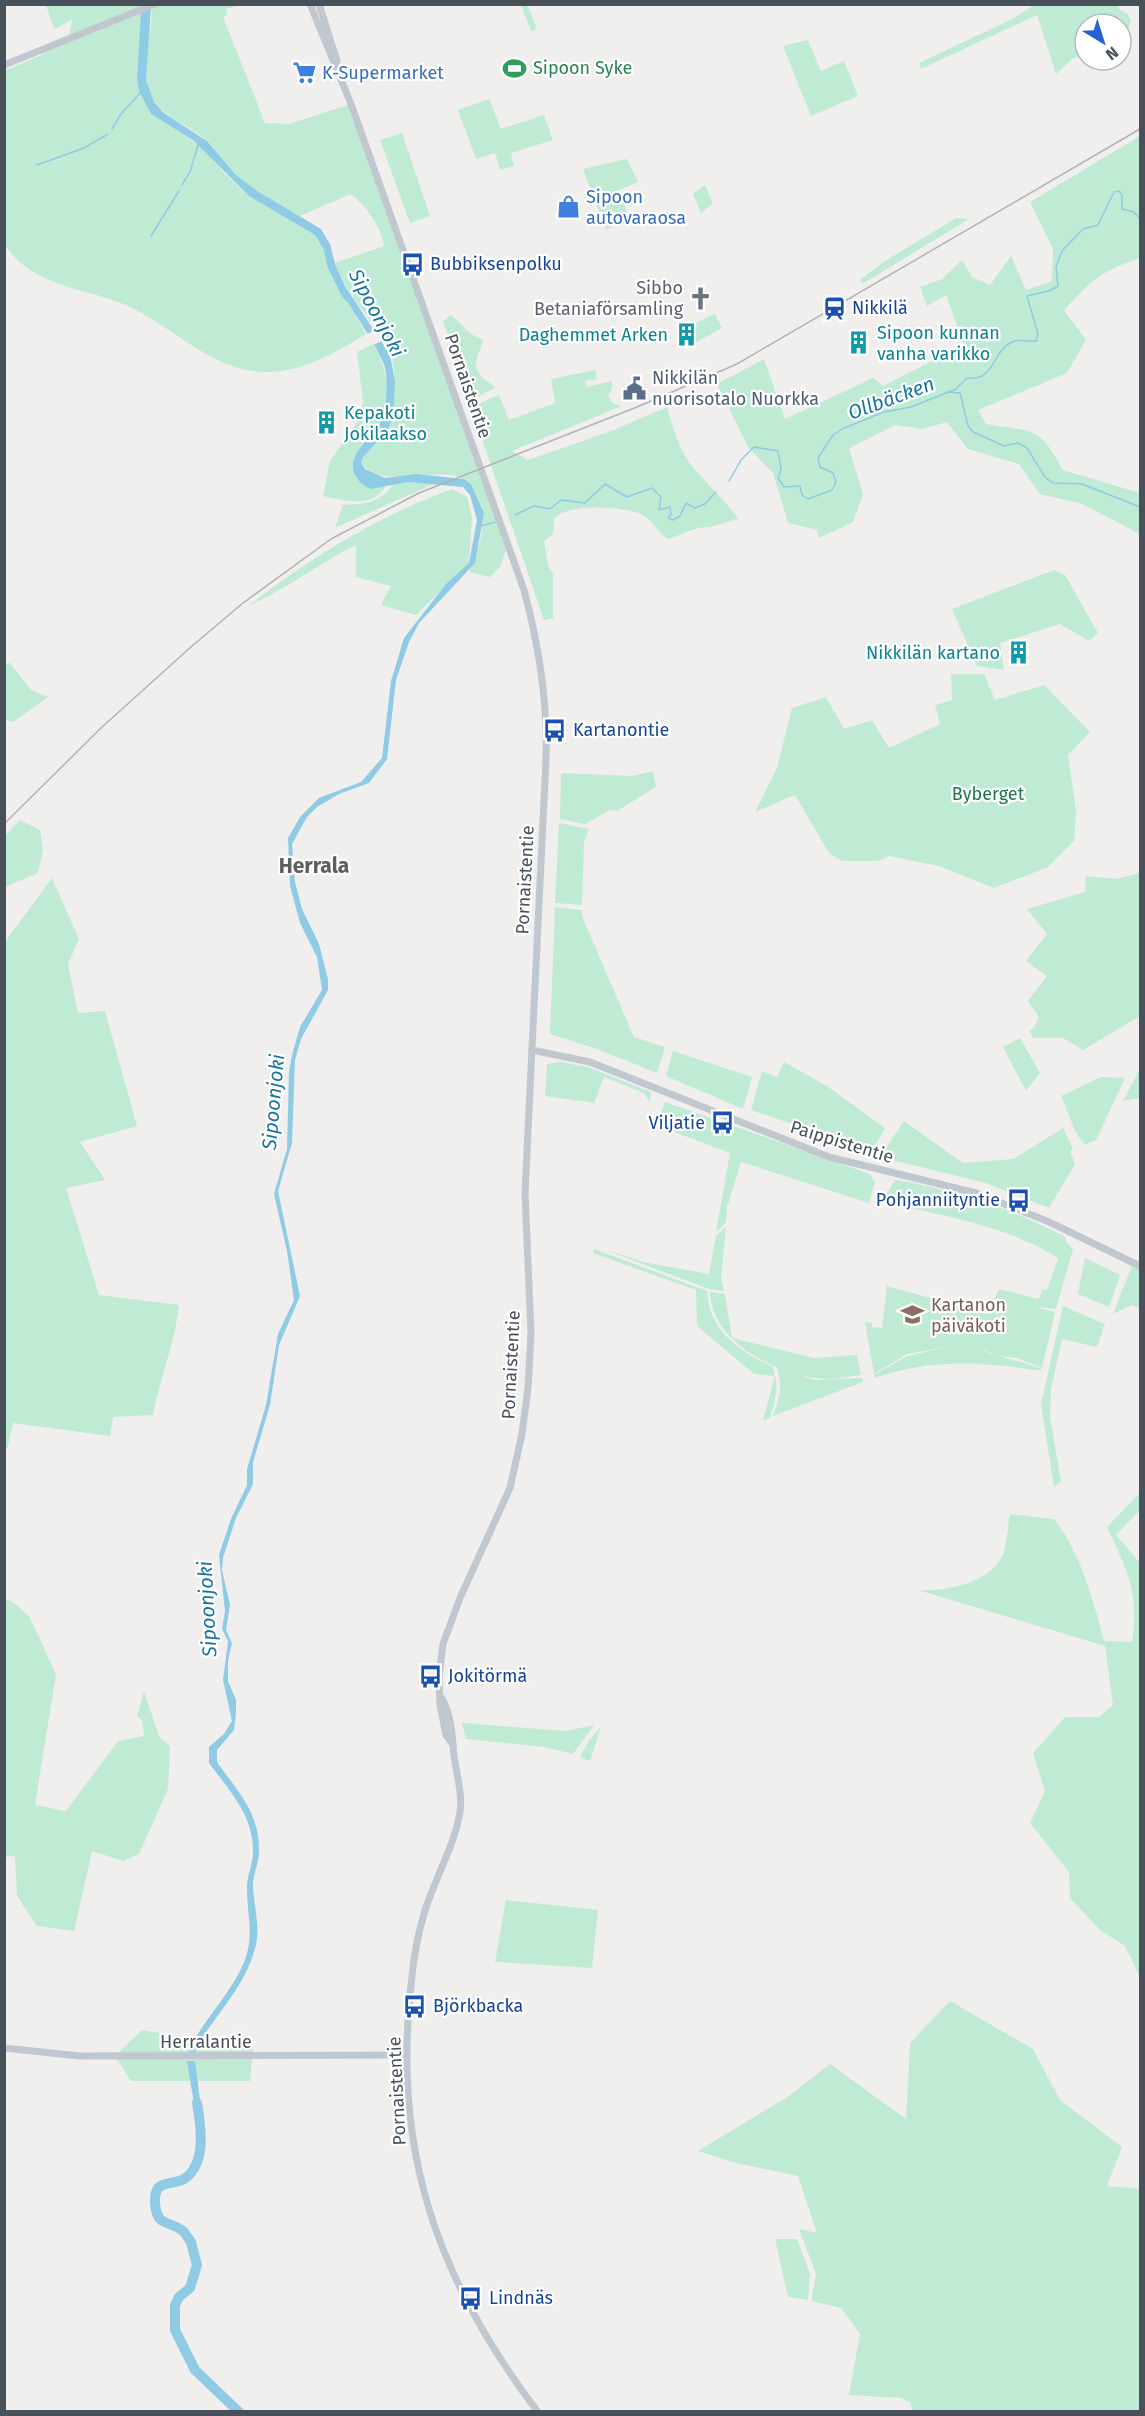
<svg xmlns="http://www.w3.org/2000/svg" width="1145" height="2416" viewBox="0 0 1145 2416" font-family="'Fira Sans',sans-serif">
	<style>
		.green { fill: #bfebd5 }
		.water { fill: #90cbe5 }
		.pier { fill: #f1eeee }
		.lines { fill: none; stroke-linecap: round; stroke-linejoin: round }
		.stream { stroke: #90cbe5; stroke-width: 1.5 }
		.river { stroke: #90cbe5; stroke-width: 10 }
		.tertiary { stroke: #c0c7cf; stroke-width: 7 }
		.rail { stroke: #b1b3b8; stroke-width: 1.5 }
		.labels { text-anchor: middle; stroke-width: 4.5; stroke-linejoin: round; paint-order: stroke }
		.leisure-label { font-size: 18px; fill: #27864d; stroke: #fff; text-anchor: start }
		.shop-label { font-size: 18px; fill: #366cbe; stroke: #fff; text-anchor: start }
		.transit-label { font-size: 18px; fill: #164399; stroke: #fff; text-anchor: start }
		.worship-label { font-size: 18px; fill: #5b616d; stroke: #fff; text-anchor: end }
		.culture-label { font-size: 18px; fill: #0d838f; stroke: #fff; text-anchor: start }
		.service-label { font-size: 18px; fill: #4e5e75; stroke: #fff; text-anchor: start }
		.street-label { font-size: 18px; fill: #48505a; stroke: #fff }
		.park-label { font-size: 18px; fill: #1e7652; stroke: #fff }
		.education-label { font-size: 18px; fill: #785e54; stroke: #fff; text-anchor: start }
		.water-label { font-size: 20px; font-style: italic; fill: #17749e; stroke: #fff }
		.quarter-label { font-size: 21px; font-weight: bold; fill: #5b5e62; stroke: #fff }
	</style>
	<rect width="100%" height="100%" fill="#f1eeee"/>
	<g class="green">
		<path d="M159 4 239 5 226 9 227 15 223 17 265 123 289 124 351 104 508 544 500 567 490 577 469 572C478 552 488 522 479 501 476 496 474 489 471 485 452 459 380 494 361 462 366 445 387 438 392 418 394 413 393 406 393 400 394 385 396 368 390 354 376 322 347 297 335 263L384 246C382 228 365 204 350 194L300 216C277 206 254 192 235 174 225 163 216 150 205 139 183 120 151 115 146 80 142 57 154 31 151 7Z"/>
		<path d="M46 5H142L137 79 161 120 203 148 224 173 249 196 315 235 324 250 327 266 342 297 349 304 366 334C335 353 302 373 264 372 214 371 176 330 134 309 103 293 63 290 35 273 23 266 12 256 5 245L4 71 46 53 45 48 69 38 72 20 54 29Z"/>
		<polygon points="521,5 527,5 536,26 535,30 531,31"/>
		<polygon points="1034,5 1118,5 1120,10 1127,13 1131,21 1128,29 1121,32 1121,24 1085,24 1085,56 1073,58 1056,74 1037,15 921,69 919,63 1012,19"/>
		<polygon points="808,40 821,71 844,61 858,96 811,116 783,46"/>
		<polygon points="489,99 501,129 544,115 553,140 511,153 514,166 500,170 495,153 476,159 458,110"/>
		<polygon points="402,133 430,216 410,223 380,140"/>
		<path d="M1140 136V258C1100 272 1093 279 1064 310L1086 340 1067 373 978 410 986 424C1033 432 1039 425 1063 470L1140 493V534L1082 504 1040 494 1019 464 968 449 947 422 922 429 895 425 849 448 863 494 853 522 819 538 817 530 788 523 773 473 748 447 717 384 764 359 785 419 873 378 883 386 964 345 946 295 927 306 920 287 942 279 962 260 972 277 990 285 1011 256 1026 290 1052 281 1053 249 1030 202Z"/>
		<polygon points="627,159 638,182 619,190 629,218 606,230 583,169"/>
		<polygon points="705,185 713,203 701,213 693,194"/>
		<polygon points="956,218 969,219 862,284 860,280 882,263"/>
		<polygon points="715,314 722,328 690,346 689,342 694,339 688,326"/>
		<path d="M451 315 471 334 483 340C480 355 469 364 483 378 487 383 491 382 495 388L479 396 470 397 443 321Z"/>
		<path d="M373 344C391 371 392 410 371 437 361 451 357 451 352 468L385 487C372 509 343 500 323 496L330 461 359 419 363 402 357 352Z"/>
		<path d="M595 370 597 379 585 381 587 387 612 381V389L608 395 612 403 622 406 512 451 528 460 614 430 667 407C673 428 679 449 692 466 707 485 725 499 738 519L710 527 697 528 669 539C657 534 653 520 642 515 625 506 565 503 554 519L553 534 544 541 548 566 553 574C553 589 553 603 553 618L544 620 471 407 499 395 509 420 555 403 551 379Z"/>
		<path d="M408 482 433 484 335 528 343 505C365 504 380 503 394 484Z"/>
		<path d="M452 489 467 497 472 517 469 563 416 615 381 605 391 586 356 577V545C319 563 286 590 248 606 313 556 374 518 452 489Z"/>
		<polygon points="1054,570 1065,575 1098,633 1089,641 1060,624 1000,643 1004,670 977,666 952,609"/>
		<polygon points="10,663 31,690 48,697 13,722 4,719 5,664"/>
		<polygon points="951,674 984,674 995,700 1044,685 1090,732 1068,755 1076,811 1074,841 1048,867 994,888 939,866 889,856 878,861 842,861 829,853 795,795 755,812 777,768 792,708 826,697 844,729 872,720 889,748 940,724 935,705 952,700"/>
		<polygon points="653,771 656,787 617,811 610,810 585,824 560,819 561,773 632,776"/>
		<polygon points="20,820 40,830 43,850 38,873 5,887 5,836"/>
		<polygon points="559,823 589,829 584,842 582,905 555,903"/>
		<polygon points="1140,873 1140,1016 1083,1050 1063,1038 1033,1038 1029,1031 1034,1028 1039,1017 1028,1001 1047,976 1026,961 1047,934 1027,909 1085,892 1086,876 1116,879"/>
		<path d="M52 878 79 939 68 964 78 1013 105 1011 137 1126 80 1142 105 1180 66 1188 99 1295 179 1305C175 1343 160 1377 153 1415L113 1417 110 1436 13 1423 7 1449H4L5 942Z"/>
		<polygon points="555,907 582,910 582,916 634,1037 665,1047 657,1073 600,1050 550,1034"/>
		<polygon points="1020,1038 1040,1073 1026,1091 1003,1047"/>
		<polygon points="673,1051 752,1077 743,1109 666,1076"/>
		<polygon points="560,1062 588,1067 651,1092 650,1103 644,1093 604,1077 594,1103 545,1096 547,1064"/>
		<polygon points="784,1062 827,1086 885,1128 872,1151 751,1110 762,1071 777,1077"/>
		<polygon points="1140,1069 1140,1098 1123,1101"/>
		<polygon points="1101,1077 1125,1078 1096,1140 1085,1145 1076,1133 1061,1096"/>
		<polygon points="665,1102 870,1174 875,1182 869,1203 741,1162 727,1207 726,1222 716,1232 730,1153 656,1125"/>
		<polygon points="904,1121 963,1163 1013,1159 1063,1128 1073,1149 1070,1152 1075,1164 1049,1208 986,1183 880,1157"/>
		<path d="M895 1180C956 1190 1011 1208 1065 1237L1067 1243 1073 1249 1056 1309 1035 1307 1055 1312 1042 1368 1018 1358 998 1356 978 1347C998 1360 1021 1359 1042 1369L1041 1371C981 1362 934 1358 875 1378L874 1375 907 1356 948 1347 907 1354 874 1374 865 1322 872 1323V1327L882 1328 887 1286 988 1314 999 1289 1039 1299 1042 1289 1047 1290 1058 1258C1006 1225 941 1216 882 1201Z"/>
		<polygon points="726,1227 721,1277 724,1291 709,1289 600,1248 643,1262 709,1274 716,1236"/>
		<path d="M594 1249 707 1291C709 1331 740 1352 772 1366 780 1386 776 1398 770 1418L763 1420 775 1376 754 1374 697 1326 696 1290 593 1253Z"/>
		<polygon points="1085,1258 1120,1275 1109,1307 1078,1294"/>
		<polygon points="1133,1263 1140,1267 1140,1308 1131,1305 1113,1314"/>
		<path d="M710 1292 725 1294 732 1338 814 1358 857 1355 861 1375C851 1376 839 1379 828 1379 782 1377 712 1345 710 1292Z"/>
		<polygon points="1063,1306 1105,1324 1097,1347 1062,1339 1051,1389 1050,1417 1061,1481 1054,1487 1041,1404"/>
		<path d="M776 1367 815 1380 862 1378 863 1382 773 1416C779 1398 784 1386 776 1367Z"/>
		<path d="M1139 1494 1140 1510 1116 1535 1140 1563V1977L1125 1946 1100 1930 1070 1898 1069 1872 1030 1823 1045 1791 1033 1753 1065 1717H1099L1113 1705 1105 1646 918 1590C946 1592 993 1583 1004 1552 1007 1540 1008 1526 1010 1514L1054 1519C1079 1549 1094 1602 1104 1641L1132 1642C1140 1595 1127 1569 1107 1527Z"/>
		<polygon points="5,1599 13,1602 29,1616 56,1674 35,1805 66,1811 118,1741 144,1736 142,1720 137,1716 144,1692 160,1738 170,1746 168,1789 139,1854 123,1861 92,1851 74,1931 37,1926 17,1896 15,1856 5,1857"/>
		<polygon points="462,1723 566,1731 594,1725 573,1754 544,1747 466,1739"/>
		<polygon points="601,1727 590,1761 580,1757 589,1740"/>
		<polygon points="506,1900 598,1910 592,1968 495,1962"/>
		<polygon points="950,2001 1033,2049 1060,2100 1122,2147 1107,2186 1140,2189 1140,2411 913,2411 910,2402 901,2398 849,2395 860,2334 841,2308 811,2301 816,2274 799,2229 817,2233 798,2176 736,2163 698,2151 789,2096 830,2064 906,2119 910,2043"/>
		<polygon points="142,2030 253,2049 250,2081 131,2081 117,2059 118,2053"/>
		<polygon points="775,2239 797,2239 810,2274 808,2300 788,2297"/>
	</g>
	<g class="water">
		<path d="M151 7 146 80 154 102 164 113 207 141 236 175 257 191 321 229 330 244 335 264 345 286 390 355 395 382 393 417 387 431 363 457 361 462 365 469 385 478 416 474 464 479 471 484 484 513 475 563 419 623 409 642 396 680 387 759 369 783 339 794 317 807 307 817 292 844 295 882 302 909 319 944 328 979V990L301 1039 295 1060 292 1143 278 1191 300 1296 279 1345 270 1405 253 1462V1484L236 1518 223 1558 222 1570 230 1605 226 1630 232 1643 228 1661V1681L236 1700V1713L234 1730 217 1750V1762C238 1792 260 1813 259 1852 259 1864 252 1876 253 1888 254 1904 259 1922 257 1939 250 1981 218 2012 196 2047L195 2053H189L191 2046C205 2019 227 1997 241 1969 256 1939 247 1918 247 1888 247 1875 253 1864 253 1852 254 1816 229 1790 209 1763V1747L224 1734 232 1721 223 1680 228 1641 222 1629 225 1611 219 1555 231 1519 247 1485V1469L266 1405 278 1334 294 1300 287 1251 274 1194 287 1149 289 1071 293 1051 300 1027 322 990 317 957 300 923 290 886 288 838 300 817 319 798 361 782 382 758 391 681 404 638 446 584 469 563 477 520 470 495 463 487 408 482 371 489C365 487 360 483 357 478 342 457 371 440 380 423 387 409 387 389 386 373 385 357 358 320 349 304L342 297 327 266 324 250 315 235 249 196 194 141 151 114 139 91 137 79 141 11Z"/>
		<polygon points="187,2061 195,2061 202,2115 196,2116"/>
	</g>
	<polygon class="pier" points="377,329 385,340 370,346 363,336"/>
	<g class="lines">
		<g class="stream">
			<polyline points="112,129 121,114 141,92"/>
			<polyline points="37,165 84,148 108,134"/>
			<polyline points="182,185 190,172 198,145"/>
			<polyline points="151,236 179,191"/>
			<polyline points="948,392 960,393 968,426 973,432 1004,446 1018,443 1027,448 1045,477 1053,483 1082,484 1140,507"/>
			<path d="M729 481 741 460 754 447 778 451 781 469 778 478 784 487 800 486 802 495 808 499 832 490 836 482 833 473 820 467 818 458 833 435 842 429 884 412 911 407 956 389 967 378C995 382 992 351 1012 342 1021 338 1027 342 1036 341L1038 334 1027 296 1049 291 1058 286 1056 267 1062 251 1083 229 1098 225 1114 192 1119 191 1122 195V209L1134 212 1140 219"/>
			<polyline points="515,515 534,506 550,509 561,500 585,503 605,484 627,497 652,488 661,497 659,510 670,507 671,514 668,518 673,520 680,516 686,503 695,508 705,504 716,492"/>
			<polyline points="480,526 496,522"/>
		</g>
		<path class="river" d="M197 2103C201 2126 207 2164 184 2179 176 2184 165 2181 158 2188 155 2193 155 2196 155 2203 157 2229 170 2219 184 2232L191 2242 197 2265 190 2288 179 2297 175 2305V2330L195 2370 239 2412"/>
		<g class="tertiary">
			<path d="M310 4 351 104 524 590C539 646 548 701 546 759L525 1193 531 1333 528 1388 522 1434 510 1488 460 1598 443 1644 439 1677 440 1705 446 1735 453 1745"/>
			<polyline points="319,4 337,61"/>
			<polyline points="4,65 155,4"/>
			<polyline points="532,1050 590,1062 829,1157 976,1193 1047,1221 1140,1266"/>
			<path d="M441 1697C450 1711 452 1729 453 1745 454 1768 463 1789 460 1812 454 1848 434 1879 424 1914 417 1937 413 1962 411 1986 392 2151 438 2281 538 2412"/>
			<polyline points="4,2048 80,2056 407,2055"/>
		</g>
		<polyline class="rail" points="4,824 101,728 192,646 243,603 331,539 419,493 637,407 737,364 1140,129"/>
	</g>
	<defs>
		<symbol id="stadium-bare" viewBox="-9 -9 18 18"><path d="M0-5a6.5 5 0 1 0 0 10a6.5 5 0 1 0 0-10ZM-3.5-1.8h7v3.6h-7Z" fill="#2e9e5b" stroke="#fff" stroke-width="2.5" paint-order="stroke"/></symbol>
		<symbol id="supermarket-bare" viewBox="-9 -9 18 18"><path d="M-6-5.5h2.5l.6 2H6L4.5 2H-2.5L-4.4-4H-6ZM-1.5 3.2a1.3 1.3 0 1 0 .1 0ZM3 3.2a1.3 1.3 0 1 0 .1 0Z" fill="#3f7fe0" stroke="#fff" stroke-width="2.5" paint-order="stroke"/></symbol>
		<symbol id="shop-bare" viewBox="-9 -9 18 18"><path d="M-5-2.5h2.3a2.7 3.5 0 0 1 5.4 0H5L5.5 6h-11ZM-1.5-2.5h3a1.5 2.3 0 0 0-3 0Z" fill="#3f7fe0" stroke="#fff" stroke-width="2.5" paint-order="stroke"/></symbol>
		<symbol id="bus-bare" viewBox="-9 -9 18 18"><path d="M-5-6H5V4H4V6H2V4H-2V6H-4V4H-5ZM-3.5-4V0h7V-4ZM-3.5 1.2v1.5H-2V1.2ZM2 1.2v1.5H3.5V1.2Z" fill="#1a4fb4" stroke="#fff" stroke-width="2.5" paint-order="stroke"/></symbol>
		<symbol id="church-bare" viewBox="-9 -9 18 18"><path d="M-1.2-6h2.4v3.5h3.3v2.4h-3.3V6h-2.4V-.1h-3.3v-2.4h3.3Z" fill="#6b7280" stroke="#fff" stroke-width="2.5" paint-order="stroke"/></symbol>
		<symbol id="station-bare" viewBox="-9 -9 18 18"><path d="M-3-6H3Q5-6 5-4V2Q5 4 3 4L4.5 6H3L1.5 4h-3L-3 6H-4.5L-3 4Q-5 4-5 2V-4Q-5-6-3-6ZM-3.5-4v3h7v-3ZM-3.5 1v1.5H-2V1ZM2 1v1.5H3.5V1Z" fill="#1a4fb4" stroke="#fff" stroke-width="2.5" paint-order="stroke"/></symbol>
		<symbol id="building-bare" viewBox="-9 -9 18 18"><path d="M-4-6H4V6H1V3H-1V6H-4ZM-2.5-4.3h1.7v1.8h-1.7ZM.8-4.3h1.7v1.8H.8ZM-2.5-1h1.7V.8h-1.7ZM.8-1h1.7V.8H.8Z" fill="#0f9aa8" stroke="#fff" stroke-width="2.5" paint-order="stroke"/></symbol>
		<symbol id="civic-bare" viewBox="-9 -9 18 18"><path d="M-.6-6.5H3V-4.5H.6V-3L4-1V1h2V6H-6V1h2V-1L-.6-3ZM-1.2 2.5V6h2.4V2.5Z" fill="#5c6f8a" stroke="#fff" stroke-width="2.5" paint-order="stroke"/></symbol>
		<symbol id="school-bare" viewBox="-9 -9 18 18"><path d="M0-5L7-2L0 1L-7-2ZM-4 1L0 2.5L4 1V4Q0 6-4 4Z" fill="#8d6e63" stroke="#fff" stroke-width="2.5" paint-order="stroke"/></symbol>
	</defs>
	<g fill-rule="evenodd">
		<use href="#stadium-bare" x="498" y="52" width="33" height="33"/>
		<use href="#supermarket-bare" x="288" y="56" width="33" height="33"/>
		<use href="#shop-bare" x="552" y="190" width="33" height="33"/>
		<use href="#bus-bare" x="396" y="248" width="33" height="33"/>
		<use href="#church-bare" x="684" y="282" width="33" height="33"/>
		<use href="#station-bare" x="818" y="292" width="33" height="33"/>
		<use href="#building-bare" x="670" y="318" width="33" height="33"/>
		<use href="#building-bare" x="842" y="326" width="33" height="33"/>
		<use href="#civic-bare" x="618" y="372" width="33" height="33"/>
		<use href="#building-bare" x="310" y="406" width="33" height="33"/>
		<use href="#building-bare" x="1002" y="636" width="33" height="33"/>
		<use href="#bus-bare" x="538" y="714" width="33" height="33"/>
		<use href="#bus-bare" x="706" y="1106" width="33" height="33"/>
		<use href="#bus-bare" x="1002" y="1184" width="33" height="33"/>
		<use href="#school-bare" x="896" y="1298" width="33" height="33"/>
		<use href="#bus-bare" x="414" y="1660" width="33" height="33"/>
		<use href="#bus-bare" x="398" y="1990" width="33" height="33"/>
		<use href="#bus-bare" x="454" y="2282" width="33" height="33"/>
	</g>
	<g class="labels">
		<g class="leisure-label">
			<text x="533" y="74">Sipoon Syke</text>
		</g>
		<g class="shop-label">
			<text x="322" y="79">K-Supermarket</text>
			<text x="586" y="203">Sipoon<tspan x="586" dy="21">autovaraosa</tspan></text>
		</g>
		<g class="transit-label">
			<text x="430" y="270">Bubbiksenpolku</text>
			<text x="852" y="314">Nikkilä</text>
			<text x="573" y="736">Kartanontie</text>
			<text x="705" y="1129" text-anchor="end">Viljatie</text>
			<text x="1000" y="1206" text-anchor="end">Pohjanniityntie</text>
			<text x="448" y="1682">Jokitörmä</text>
			<text x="433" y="2012">Björkbacka</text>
			<text x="489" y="2304">Lindnäs</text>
		</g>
		<g class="worship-label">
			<text x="683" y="294">Sibbo<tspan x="683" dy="21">Betaniaförsamling</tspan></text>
		</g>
		<g class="culture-label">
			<text x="877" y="339">Sipoon kunnan<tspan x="877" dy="21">vanha varikko</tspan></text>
			<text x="668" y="341" text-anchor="end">Daghemmet Arken</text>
			<text x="344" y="419">Kepakoti<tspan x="344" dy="21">Jokilaakso</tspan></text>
			<text x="1000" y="659" text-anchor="end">Nikkilän kartano</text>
		</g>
		<g class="service-label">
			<text x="652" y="384">Nikkilän<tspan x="652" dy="21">nuorisotalo Nuorkka</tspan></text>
		</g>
		<g class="street-label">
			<text transform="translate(468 386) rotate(71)" y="6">Pornaistentie</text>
			<text transform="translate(525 880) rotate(-87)" y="6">Pornaistentie</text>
			<text transform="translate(842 1142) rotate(17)" y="6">Paippistentie</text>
			<text transform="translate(511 1365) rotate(-87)" y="6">Pornaistentie</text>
			<text x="206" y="2048">Herralantie</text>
			<text transform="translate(397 2091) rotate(-93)" y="6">Pornaistentie</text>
		</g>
		<g class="park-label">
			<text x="988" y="800">Byberget</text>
		</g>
		<g class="education-label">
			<text x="931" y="1311">Kartanon<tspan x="931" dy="21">päiväkoti</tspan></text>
		</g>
		<g class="water-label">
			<text transform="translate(377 313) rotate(62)" y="7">Sipoonjoki</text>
			<text transform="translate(891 398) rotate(-20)" y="7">Ollbäcken</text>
			<text transform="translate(273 1102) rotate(-85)" y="7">Sipoonjoki</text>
			<text transform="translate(207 1609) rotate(-93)" y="7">Sipoonjoki</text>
		</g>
		<g class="quarter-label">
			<text x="314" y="873">Herrala</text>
		</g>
	</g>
	<rect width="1145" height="2416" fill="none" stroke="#48505a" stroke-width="12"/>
	<g transform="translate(1103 42) rotate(142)"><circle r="28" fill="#ffffff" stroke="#b6b9bd" stroke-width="1.5"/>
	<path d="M0-4.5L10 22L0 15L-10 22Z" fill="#2661d2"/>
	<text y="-9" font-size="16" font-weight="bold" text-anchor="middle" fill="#48505a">N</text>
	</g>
</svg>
